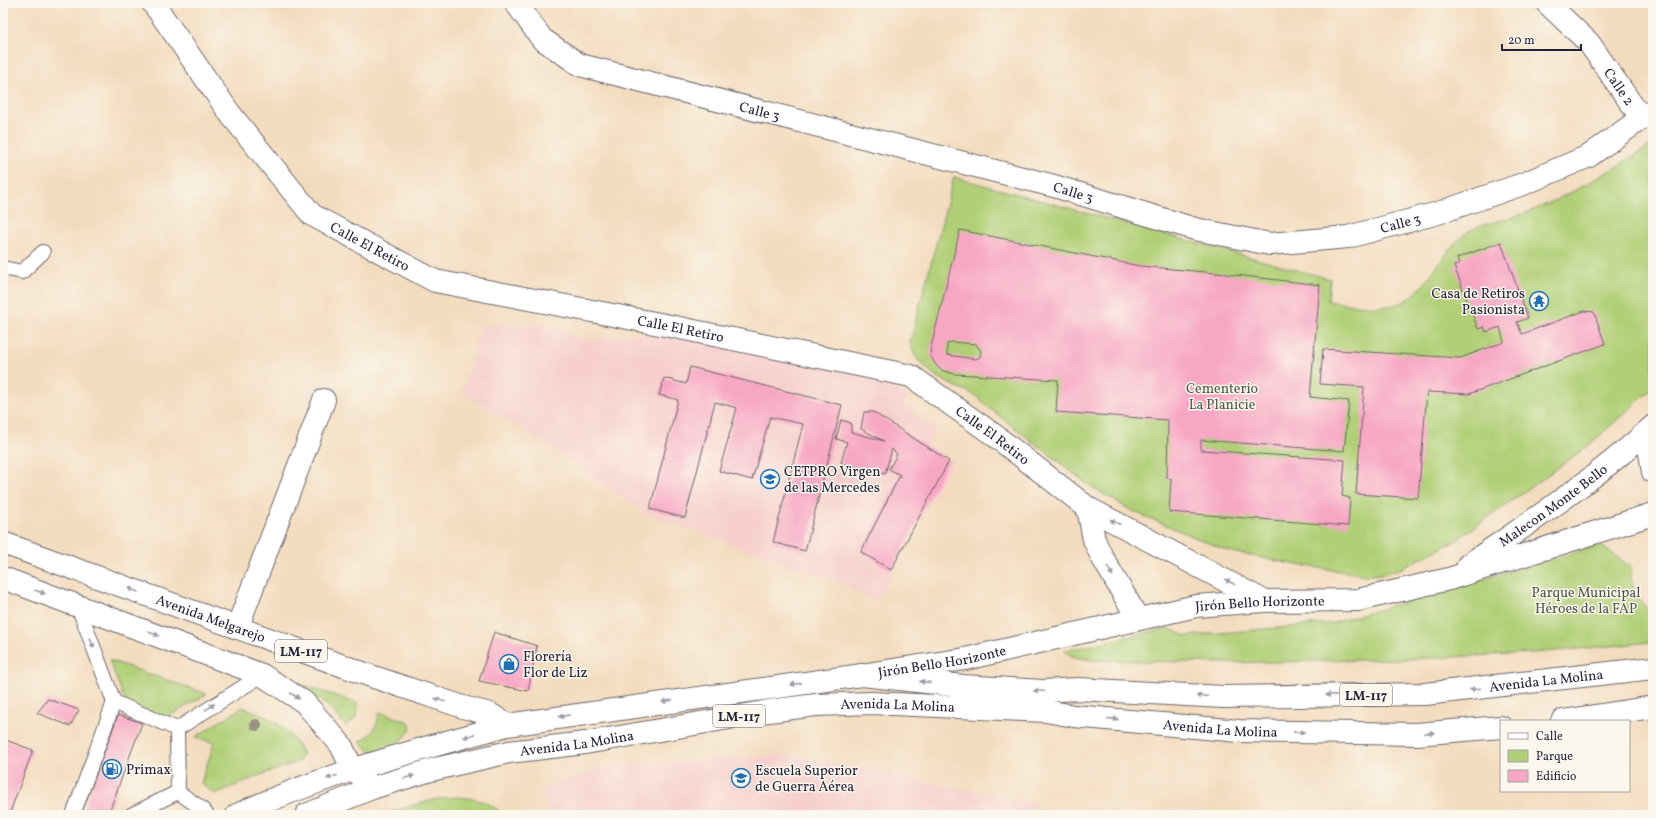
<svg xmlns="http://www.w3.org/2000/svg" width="1656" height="818" viewBox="0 0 1656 818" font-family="Vollkorn,serif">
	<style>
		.built { fill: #f7d0cd }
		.green { fill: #b0cf76; stroke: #697858 }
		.building { fill: #f7a7c3; fill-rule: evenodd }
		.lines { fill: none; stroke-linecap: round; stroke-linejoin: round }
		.lane-casing { stroke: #6b6369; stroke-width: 16 }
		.street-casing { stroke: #6b6369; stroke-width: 24 }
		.secondary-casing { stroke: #6b6369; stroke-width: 24 }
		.primary-casing { stroke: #6b6369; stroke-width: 24 }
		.lane { stroke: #fff; stroke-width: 14 }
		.street { stroke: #fff; stroke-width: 22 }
		.secondary { stroke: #fff; stroke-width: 22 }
		.primary { stroke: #fff; stroke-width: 22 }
		.tree { fill: #989280 }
		.oneway { fill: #9c9ca7 }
		.labels { text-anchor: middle; stroke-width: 3; stroke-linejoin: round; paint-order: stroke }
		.shield { fill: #fbf7ec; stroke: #636270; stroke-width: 1 }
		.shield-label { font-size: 13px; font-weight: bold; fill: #22223b }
		.street-label { font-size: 14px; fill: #22223b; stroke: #fbf7ec }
		.poi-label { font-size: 14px; fill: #22223b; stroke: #fbf7ec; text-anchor: start }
		.park-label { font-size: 14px; fill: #4d564d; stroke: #fbf7ec }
	</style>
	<rect width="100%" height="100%" fill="#fbf7ec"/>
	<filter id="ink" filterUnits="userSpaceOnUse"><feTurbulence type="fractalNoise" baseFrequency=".025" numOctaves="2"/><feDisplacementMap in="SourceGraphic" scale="8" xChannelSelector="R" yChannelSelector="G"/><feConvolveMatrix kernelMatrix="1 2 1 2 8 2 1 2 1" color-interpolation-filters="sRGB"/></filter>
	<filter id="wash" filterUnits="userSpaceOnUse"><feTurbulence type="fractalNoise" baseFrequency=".012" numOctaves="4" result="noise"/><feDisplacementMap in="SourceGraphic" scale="16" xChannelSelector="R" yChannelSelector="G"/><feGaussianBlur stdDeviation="0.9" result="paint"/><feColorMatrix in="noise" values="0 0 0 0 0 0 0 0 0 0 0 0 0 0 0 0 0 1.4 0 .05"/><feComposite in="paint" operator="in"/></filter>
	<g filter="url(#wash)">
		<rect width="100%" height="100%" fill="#f3dcbe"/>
		<g class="built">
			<polygon points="481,325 554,326 569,332 578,340 597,340 629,334 658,333 847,372 883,384 908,395 903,406 937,429 927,445 953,461 876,602 839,582 646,514 540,440 462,392"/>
			<polygon points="791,754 1035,803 1037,815 549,815 542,789 603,767"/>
		</g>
		<g class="green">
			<path d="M1653 144V388L1588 446 1455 541 1402 568 1383 574 1367 575 1292 564 1228 551 1132 511 1090 486 984 404C975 392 962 390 950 384 933 375 913 361 910 342L954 177 1330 279 1328 301C1348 304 1384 311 1403 302 1427 291 1442 250 1468 232 1480 223 1508 220 1523 214 1569 197 1611 170 1653 144Z"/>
			<path d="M1600 545 1631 567C1630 587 1637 601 1653 613V642L1533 653 1407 659 1230 663 1091 660 1074 657 1064 651 1168 628 1186 636 1333 623Z"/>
			<polygon points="109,660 207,694 166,718 126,703"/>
			<path d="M291 681 357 703C359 715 356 719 346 726L329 707Z"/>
			<path d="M243 707C271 718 288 726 303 754L298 762 258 776 215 794 201 783 214 743 195 737Z"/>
			<path d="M379 712 409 722 411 728C404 744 386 748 371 753L360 741C373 734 378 727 379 712Z"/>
			<path d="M458 797C478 799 488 801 504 815H379L437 799Z"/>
		</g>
		<g id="blocks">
			<g class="building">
				<path d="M960 230 1140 266 1227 274 1320 285 1310 397 1349 401 1344 451 1201 440V450L1345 460 1342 496 1350 498 1348 526 1169 512 1171 479 1167 478 1168 420 1056 412 1058 380 955 374 941 370 936 365 930 355 931 347ZM951 342 976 344 981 351 980 357 976 359 947 355V344Z"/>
				<polygon points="1501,242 1528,318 1517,322 1522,334 1584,311 1594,312 1605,344 1469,394 1427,392 1418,498 1356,494 1364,387 1320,384 1323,349 1460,358 1504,342 1500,327 1486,332 1484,327 1478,329 1454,266 1459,264 1457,258"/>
				<polygon points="690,367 842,405 805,551 773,542 803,424 770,417 752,480 719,471 737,408 715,402 685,518 650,509 678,400 659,395 664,378 686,384"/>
				<polygon points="864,412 873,412 949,461 891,570 861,552 900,475 889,469 897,454 892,449 885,474 841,463 847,442 836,439 841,420 851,423 851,432 884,441 861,429"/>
				<polygon points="494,632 537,646 528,691 479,681"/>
				<polygon points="48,699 79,710 70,726 37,713"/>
				<polygon points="118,715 142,723 108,815 81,815"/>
				<polygon points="3,739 33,750 9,815 3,815"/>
			</g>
		</g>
	</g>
	<g filter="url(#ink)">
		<use href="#blocks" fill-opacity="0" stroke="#6b6369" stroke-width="1"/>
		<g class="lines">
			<defs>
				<g id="lane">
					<polyline points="3,268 22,272 43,252"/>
					<polyline points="78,606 114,702"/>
					<polyline points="177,729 262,675"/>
					<polyline points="178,792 201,808 207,815"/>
					<polyline points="73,815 114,702 177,729 178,792 131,815"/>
				</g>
				<g id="street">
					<path id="s1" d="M153 3 231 115 312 215 435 281 670 326 911 376 994 435 1088 508 1264 601"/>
					<path id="s2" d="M516 3 542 39 580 65 1054 186 1195 229 1270 244 1348 237 1438 213 1523 184 1589 156 1653 110"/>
					<path id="s3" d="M1547 3 1589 43 1642 119"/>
					<polyline points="1088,508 1094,540 1102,557 1138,619"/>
					<polyline points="237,628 324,400"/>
				</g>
				<g id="secondary">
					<polyline points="1653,435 1649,447 1653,472"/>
					<path id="s4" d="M1468 565C1532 521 1596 479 1653 426"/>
					<path id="s5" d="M873 673 965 659 1196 606 1264 601 1358 600 1449 579 1653 514"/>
					<path d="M237 815C323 774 416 751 507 725"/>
					<polyline points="306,815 372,788"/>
				</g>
				<g id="primary">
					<path id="s6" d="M3 543 371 676 463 707 490 714 507 725 862 675 963 686 1043 691 1078 689 1223 697 1425 694 1653 668"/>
					<path id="s7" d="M3 578 262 675 304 702 341 745 351 766 372 788 431 770 509 752 585 743 769 711 816 705 871 703 1046 711 1074 716 1239 731 1416 734 1501 727"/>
					<polyline points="1562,721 1653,707"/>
				</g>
			</defs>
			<use href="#lane" class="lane-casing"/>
			<use href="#street" class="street-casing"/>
			<use href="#secondary" class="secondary-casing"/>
			<use href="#primary" class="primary-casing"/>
			<use href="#lane" class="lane"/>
			<use href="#street" class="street"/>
			<use href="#secondary" class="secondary"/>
			<use href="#primary" class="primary"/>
		</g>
		<circle class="tree" cx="256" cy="725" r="6"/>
		<defs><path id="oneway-solid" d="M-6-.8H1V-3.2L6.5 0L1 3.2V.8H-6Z"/></defs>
		<g class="oneway">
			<use href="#oneway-solid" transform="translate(1115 522) rotate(-153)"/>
			<use href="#oneway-solid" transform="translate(1110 571) rotate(60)"/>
			<use href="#oneway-solid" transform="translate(1230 582) rotate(-151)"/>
			<use href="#oneway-solid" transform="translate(133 590) rotate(-160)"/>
			<use href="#oneway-solid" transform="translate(40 592) rotate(20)"/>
			<use href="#oneway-solid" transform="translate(154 634) rotate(20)"/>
			<use href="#oneway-solid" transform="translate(92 643) rotate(70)"/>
			<use href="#oneway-solid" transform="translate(925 682) rotate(-174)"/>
			<use href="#oneway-solid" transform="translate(796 684) rotate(172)"/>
			<use href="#oneway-solid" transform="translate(1475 689) rotate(174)"/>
			<use href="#oneway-solid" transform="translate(1039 691) rotate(-177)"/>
			<use href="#oneway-solid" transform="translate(1331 695) rotate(179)"/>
			<use href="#oneway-solid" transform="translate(295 696) rotate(33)"/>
			<use href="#oneway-solid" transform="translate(1202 696) rotate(-177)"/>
			<use href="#oneway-solid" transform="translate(440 700) rotate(-161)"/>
			<use href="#oneway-solid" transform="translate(667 701) rotate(172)"/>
			<use href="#oneway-solid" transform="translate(210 707) rotate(-34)"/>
			<use href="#oneway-solid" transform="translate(564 716) rotate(171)"/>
			<use href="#oneway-solid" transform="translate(1113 719) rotate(5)"/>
			<use href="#oneway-solid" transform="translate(1299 732) rotate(1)"/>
			<use href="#oneway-solid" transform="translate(1429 733) rotate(-5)"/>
			<use href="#oneway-solid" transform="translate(469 736) rotate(164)"/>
			<use href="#oneway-solid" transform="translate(332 777) rotate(162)"/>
			<use href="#oneway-solid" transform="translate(409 777) rotate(-17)"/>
		</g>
	</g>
	<defs>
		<symbol id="temple-ring" viewBox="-11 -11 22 22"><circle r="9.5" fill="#fbf7ec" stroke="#1f6fb2" stroke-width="1.5"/><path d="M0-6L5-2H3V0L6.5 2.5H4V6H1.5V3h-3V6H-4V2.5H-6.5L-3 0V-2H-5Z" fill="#1f6fb2"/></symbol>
		<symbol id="school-ring" viewBox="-11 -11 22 22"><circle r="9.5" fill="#fbf7ec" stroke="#1f6fb2" stroke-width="1.5"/><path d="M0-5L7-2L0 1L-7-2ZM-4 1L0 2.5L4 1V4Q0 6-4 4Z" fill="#1f6fb2"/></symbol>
		<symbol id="shop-ring" viewBox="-11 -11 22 22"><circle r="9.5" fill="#fbf7ec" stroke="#1f6fb2" stroke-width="1.5"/><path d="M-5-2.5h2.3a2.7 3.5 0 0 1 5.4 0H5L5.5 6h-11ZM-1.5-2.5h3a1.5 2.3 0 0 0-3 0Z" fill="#1f6fb2"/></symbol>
		<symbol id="fuel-ring" viewBox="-11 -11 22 22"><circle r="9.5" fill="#fbf7ec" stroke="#1f6fb2" stroke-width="1.5"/><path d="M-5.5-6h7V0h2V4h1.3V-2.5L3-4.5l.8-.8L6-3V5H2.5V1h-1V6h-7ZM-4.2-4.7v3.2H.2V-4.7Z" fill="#1f6fb2"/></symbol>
		<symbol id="university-ring" viewBox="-11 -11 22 22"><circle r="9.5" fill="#fbf7ec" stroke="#1f6fb2" stroke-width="1.5"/><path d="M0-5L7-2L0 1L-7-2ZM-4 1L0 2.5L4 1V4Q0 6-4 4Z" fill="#1f6fb2"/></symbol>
	</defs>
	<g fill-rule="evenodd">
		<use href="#temple-ring" x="1528" y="290" width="22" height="22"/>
		<use href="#school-ring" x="759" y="468" width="22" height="22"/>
		<use href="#shop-ring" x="498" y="653" width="22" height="22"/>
		<use href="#fuel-ring" x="101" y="758" width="22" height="22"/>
		<use href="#university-ring" x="730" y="767" width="22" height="22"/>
	</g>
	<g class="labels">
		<g class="shield">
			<rect x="275" y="640" width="52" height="22" rx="3"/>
			<rect x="1340" y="684" width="52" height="22" rx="3"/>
			<rect x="713" y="705" width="52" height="22" rx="3"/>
		</g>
		<g class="shield-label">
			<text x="301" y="656">LM-117</text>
			<text x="1366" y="700">LM-117</text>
			<text x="739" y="721">LM-117</text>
		</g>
		<g class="street-label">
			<text dy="5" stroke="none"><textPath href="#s3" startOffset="111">Calle 2</textPath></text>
			<text dy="5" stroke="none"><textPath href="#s2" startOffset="276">Calle 3</textPath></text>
			<text dy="5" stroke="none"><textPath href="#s2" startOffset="600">Calle 3</textPath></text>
			<text dy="5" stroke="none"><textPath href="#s2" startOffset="936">Calle 3</textPath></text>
			<text dy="5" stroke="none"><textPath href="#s1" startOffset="331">Calle El Retiro</textPath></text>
			<text dy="5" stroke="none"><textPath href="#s1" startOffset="655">Calle El Retiro</textPath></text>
			<text dy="5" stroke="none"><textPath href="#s1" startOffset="991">Calle El Retiro</textPath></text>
			<text dy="5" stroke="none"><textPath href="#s4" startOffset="104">Malecon Monte Bello</textPath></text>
			<text dy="5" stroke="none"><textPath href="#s5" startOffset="394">Jirón Bello Horizonte</textPath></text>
			<text dy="5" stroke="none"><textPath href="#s6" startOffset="221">Avenida Melgarejo</textPath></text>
			<text dy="5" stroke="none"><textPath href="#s5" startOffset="70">Jirón Bello Horizonte</textPath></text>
			<text dy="5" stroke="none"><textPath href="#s6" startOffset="1581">Avenida La Molina</textPath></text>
			<text dy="5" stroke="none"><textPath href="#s7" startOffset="971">Avenida La Molina</textPath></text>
			<text dy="5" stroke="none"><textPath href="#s7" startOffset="1295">Avenida La Molina</textPath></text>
			<text dy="5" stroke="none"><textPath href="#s7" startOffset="647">Avenida La Molina</textPath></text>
		</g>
		<g class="poi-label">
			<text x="1525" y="298" text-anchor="end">Casa de Retiros<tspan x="1525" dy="16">Pasionista</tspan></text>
			<text x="784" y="476">CETPRO Virgen<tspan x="784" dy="16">de las Mercedes</tspan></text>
			<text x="523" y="661">Florería<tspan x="523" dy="16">Flor de Liz</tspan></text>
			<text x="126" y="774">Primax</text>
			<text x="755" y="775">Escuela Superior<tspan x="755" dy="16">de Guerra Aérea</tspan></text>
		</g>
		<g class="park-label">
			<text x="1222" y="393">Cementerio<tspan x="1222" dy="16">La Planicie</tspan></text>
			<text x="1586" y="597">Parque Municipal<tspan x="1586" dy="16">Héroes de la FAP</tspan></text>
		</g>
	</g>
	<rect width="1656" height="818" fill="none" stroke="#fbf7ec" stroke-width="16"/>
	<rect x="1500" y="720" width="130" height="72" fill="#fbf7ec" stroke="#a4a2a5"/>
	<rect x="1508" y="733" width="20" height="6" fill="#ffffff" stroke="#a4a2a5"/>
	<text x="1536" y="740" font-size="12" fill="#22223b">Calle</text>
	<rect x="1508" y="750" width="20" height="12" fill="#b0cf76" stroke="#a4a2a5"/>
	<text x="1536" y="760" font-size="12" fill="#22223b">Parque</text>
	<rect x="1508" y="770" width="20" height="12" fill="#f7a7c3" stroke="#a4a2a5"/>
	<text x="1536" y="780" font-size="12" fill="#22223b">Edificio</text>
	<path d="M1502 44v6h79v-6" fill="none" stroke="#22223b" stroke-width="2"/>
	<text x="1508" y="44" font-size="12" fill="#22223b" stroke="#fbf7ec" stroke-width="3" paint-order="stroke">20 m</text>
</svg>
